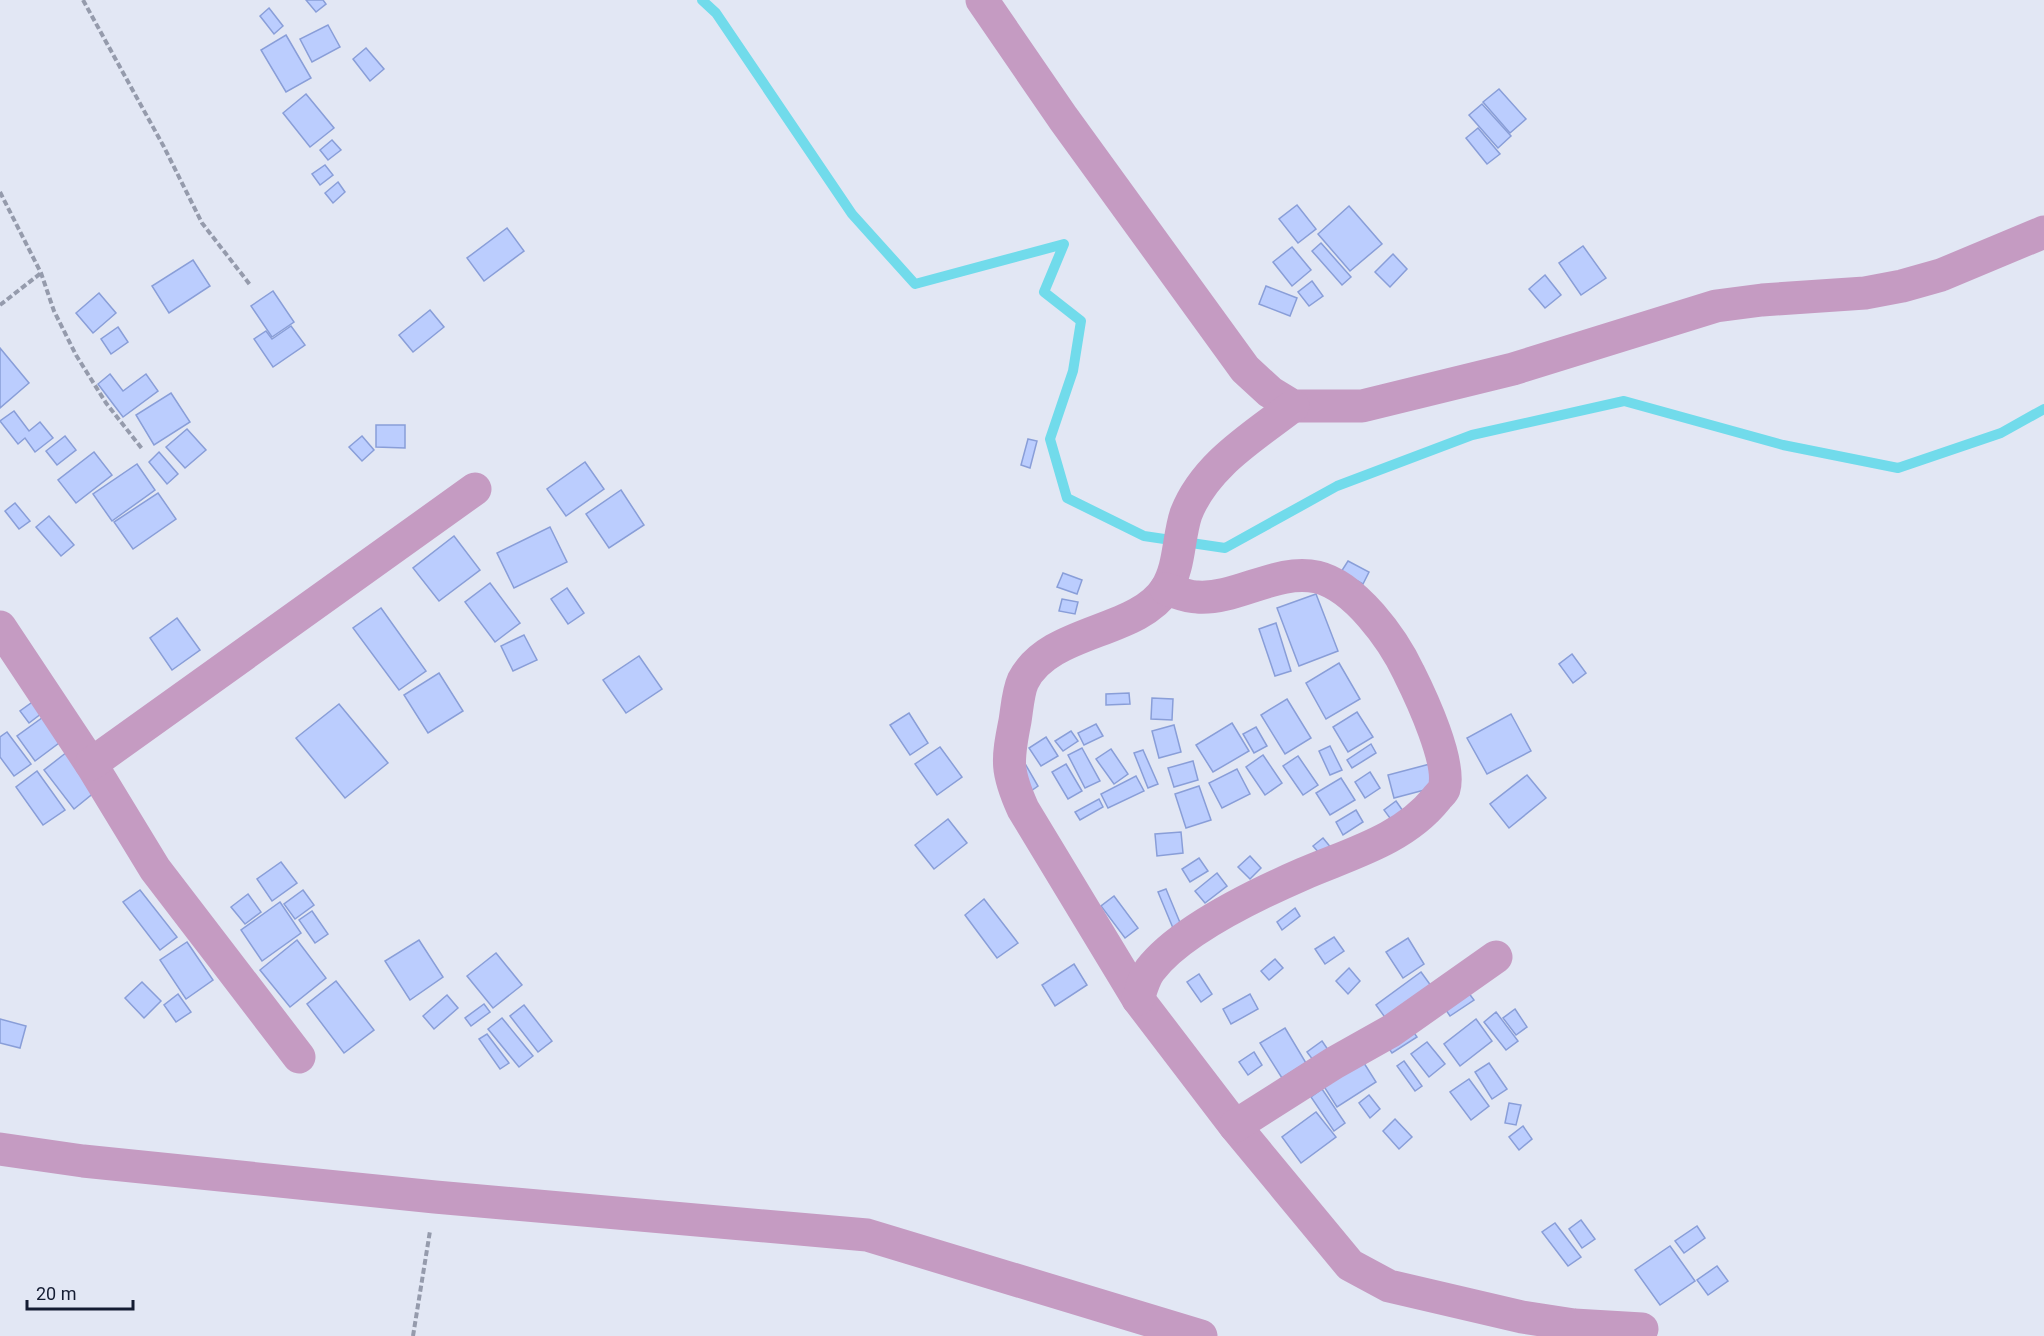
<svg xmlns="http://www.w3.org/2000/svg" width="2044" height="1336" viewBox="0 0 2044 1336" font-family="Roboto,sans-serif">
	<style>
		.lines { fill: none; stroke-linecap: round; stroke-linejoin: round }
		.stream { stroke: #71dbeb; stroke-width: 10 }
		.building { fill: #bbcdfe; stroke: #899ed8; stroke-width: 1.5 }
		.path { stroke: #959bac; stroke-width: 4; stroke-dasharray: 6 3; stroke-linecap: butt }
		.minor { stroke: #c59bc2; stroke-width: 33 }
	</style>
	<rect width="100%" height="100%" fill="#e2e7f4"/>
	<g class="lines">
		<polyline class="stream" points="702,0 716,13 852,214 915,284 1064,244 1044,292 1081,321 1073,371 1050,439 1067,498 1144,536 1225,548 1337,486 1472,435 1624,401 1783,445 1898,468 2001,433 2044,409"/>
	</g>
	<g class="building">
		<polygon points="306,0 323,0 326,4 316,12"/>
		<polygon points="269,8 283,26 274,34 260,16"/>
		<polygon points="328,25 340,47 312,62 300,39"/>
		<polygon points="286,35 311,78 286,92 261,50"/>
		<polygon points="366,48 384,69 370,81 353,59"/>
		<polygon points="1499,89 1526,119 1510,133 1483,102"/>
		<polygon points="306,94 334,128 310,147 283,113"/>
		<polygon points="1482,104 1511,136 1498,148 1469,115"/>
		<polygon points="1478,128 1500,154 1487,164 1466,138"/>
		<polygon points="332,140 341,150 328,160 320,150"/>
		<polygon points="325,165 333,175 320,185 312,174"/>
		<polygon points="338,182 345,192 333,203 325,193"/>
		<polygon points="1297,205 1316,229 1298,243 1279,219"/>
		<polygon points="1349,206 1382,244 1350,271 1318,234"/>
		<polygon points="507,228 524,251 484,281 467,258"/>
		<polygon points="1321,243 1351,277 1342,285 1312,251"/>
		<polygon points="1583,246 1606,278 1581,295 1559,263"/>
		<polygon points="1292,247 1311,270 1292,286 1273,262"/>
		<polygon points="1393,254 1407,269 1390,287 1375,272"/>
		<polygon points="193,260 210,286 169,313 152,286"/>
		<polygon points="1545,275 1561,295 1545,308 1529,289"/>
		<polygon points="1312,281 1323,296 1309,306 1298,292"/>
		<polygon points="1266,286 1297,298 1290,316 1259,304"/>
		<polygon points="273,291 294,322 272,337 251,306"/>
		<polygon points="99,293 116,313 93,333 76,313"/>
		<polygon points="430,310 444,327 413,352 399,335"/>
		<polygon points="291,326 305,345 273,367 254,339 266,331 272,339"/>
		<polygon points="118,327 128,342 111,354 101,339"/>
		<polygon points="0,348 29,383 0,408"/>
		<polygon points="110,374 123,391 146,374 158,391 123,417 98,384"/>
		<polygon points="171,393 190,422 154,445 136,415"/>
		<polygon points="14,411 29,431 40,422 53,438 35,452 25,438 18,444 0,421"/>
		<polygon points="376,425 405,425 405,448 376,447"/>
		<polygon points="187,429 206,450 185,468 166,447"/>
		<polygon points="65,436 76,450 57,465 46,451"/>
		<polygon points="362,436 374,450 362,461 349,447"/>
		<polygon points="1028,439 1037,441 1030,468 1021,465"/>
		<polygon points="94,452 112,475 76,503 58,480"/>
		<polygon points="159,452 178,474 167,484 149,462"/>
		<polygon points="585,462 604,489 566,516 547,489"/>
		<polygon points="137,464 155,490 112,521 93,494"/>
		<polygon points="621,490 644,525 609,548 586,514"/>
		<polygon points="158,493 176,519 133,549 114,522"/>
		<polygon points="15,503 30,521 19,529 5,511"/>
		<polygon points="49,516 74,545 61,556 36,527"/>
		<polygon points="550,527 567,562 514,588 497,553"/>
		<polygon points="454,536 480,570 439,601 413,568"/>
		<polygon points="1348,561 1369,572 1363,584 1341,572"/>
		<polygon points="1063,573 1082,580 1077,594 1057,587"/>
		<polygon points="490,583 520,623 495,642 465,602"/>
		<polygon points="567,588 584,613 568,624 551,599"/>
		<polygon points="1316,594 1338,651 1299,666 1277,608"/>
		<polygon points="1062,599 1078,602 1075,614 1059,611"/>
		<polygon points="381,608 426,671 399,690 353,628"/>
		<polygon points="177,618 200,650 172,670 150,638"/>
		<polygon points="1276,623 1291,671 1275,676 1259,629"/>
		<polygon points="524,635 537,660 513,671 501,646"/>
		<polygon points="1572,654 1586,673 1573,683 1559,664"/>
		<polygon points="639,656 662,689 626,713 603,680"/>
		<polygon points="1339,663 1360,699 1326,719 1306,683"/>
		<polygon points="439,673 463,711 428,733 404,695"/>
		<polygon points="1129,693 1130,704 1106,705 1106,694"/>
		<polygon points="38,698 46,710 29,723 20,711"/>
		<polygon points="1152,698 1173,699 1172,720 1151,719"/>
		<polygon points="1287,699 1311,738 1285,754 1261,715"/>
		<polygon points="339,704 388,763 345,798 296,738"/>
		<polygon points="1357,712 1373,737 1348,752 1333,727"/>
		<polygon points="909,713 928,743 910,755 890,725"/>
		<polygon points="1511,714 1531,751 1487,774 1467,738"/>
		<polygon points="46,715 63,740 35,761 17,736"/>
		<polygon points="1232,723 1249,751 1213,772 1196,745"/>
		<polygon points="1096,724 1103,736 1084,745 1078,733"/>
		<polygon points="1174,725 1181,752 1159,758 1152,731"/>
		<polygon points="1256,727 1267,746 1254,753 1243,734"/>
		<polygon points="1071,731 1078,741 1063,751 1055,741"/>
		<polygon points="7,732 31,764 14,776 0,757 0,737"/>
		<polygon points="1046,737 1058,756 1041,766 1029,748"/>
		<polygon points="1371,744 1376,753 1352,768 1347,760"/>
		<polygon points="1330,746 1342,770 1330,775 1319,751"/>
		<polygon points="940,747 962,777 937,795 915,764"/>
		<polygon points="1082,748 1100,781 1085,788 1068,755"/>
		<polygon points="1111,749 1128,774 1114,784 1096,759"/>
		<polygon points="1143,750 1158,784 1148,788 1134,753"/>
		<polygon points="67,752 96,791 74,809 44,770"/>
		<polygon points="1020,755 1038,786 1028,793"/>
		<polygon points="1263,755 1282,783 1265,795 1246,767"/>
		<polygon points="1298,756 1318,785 1303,795 1283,766"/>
		<polygon points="1193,761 1198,780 1174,787 1168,768"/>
		<polygon points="1066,764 1082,791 1068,799 1052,772"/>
		<polygon points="1430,764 1436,787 1394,798 1388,775"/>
		<polygon points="1237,769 1250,794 1222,808 1209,783"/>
		<polygon points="37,771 65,810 43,825 16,787"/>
		<polygon points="1370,772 1380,788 1365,798 1355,782"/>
		<polygon points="1527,775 1546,798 1509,828 1490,804"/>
		<polygon points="1136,776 1144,791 1108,808 1101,794"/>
		<polygon points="1341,778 1355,800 1330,815 1316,793"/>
		<polygon points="1199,786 1211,820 1186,828 1175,794"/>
		<polygon points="1099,799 1103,807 1080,820 1075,812"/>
		<polygon points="1396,801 1410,821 1398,829 1384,810"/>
		<polygon points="1356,810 1363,822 1343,835 1336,822"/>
		<polygon points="948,819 967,843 934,869 915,845"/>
		<polygon points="1181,832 1183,853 1157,856 1155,834"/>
		<polygon points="1323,838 1337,855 1328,863 1313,846"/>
		<polygon points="1250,856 1261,868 1250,879 1238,867"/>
		<polygon points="1199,858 1208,871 1190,882 1182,869"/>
		<polygon points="281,862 297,883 272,901 257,879"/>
		<polygon points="1217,873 1227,886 1205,903 1195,891"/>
		<polygon points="1166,889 1181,925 1173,928 1158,892"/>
		<polygon points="140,890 177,937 160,950 123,902"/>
		<polygon points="303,890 314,905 295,919 284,904"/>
		<polygon points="248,894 261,912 245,924 231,907"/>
		<polygon points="1114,896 1138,928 1125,938 1101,906"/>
		<polygon points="984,899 1018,943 997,958 965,915"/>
		<polygon points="280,902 301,933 262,961 241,930"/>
		<polygon points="1295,908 1300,916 1282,930 1277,922"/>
		<polygon points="312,911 328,934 315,943 299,920"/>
		<polygon points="1334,937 1344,951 1325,964 1315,949"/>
		<polygon points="1408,938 1424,964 1403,978 1386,952"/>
		<polygon points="297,940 326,978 290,1007 260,970"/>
		<polygon points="419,940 443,977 410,1000 385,961"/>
		<polygon points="187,942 213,980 186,999 160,960"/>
		<polygon points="496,953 522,985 493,1008 467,976"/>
		<polygon points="1275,959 1283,968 1269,980 1261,971"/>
		<polygon points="1074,964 1087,985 1055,1006 1042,985"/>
		<polygon points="1349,968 1360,981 1348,994 1336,981"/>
		<polygon points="1421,972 1437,994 1392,1027 1376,1005"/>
		<polygon points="1199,974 1212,994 1201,1002 1187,982"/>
		<polygon points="336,981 374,1030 344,1053 307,1004"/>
		<polygon points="142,982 161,1001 144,1018 125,998"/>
		<polygon points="1462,984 1474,1000 1450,1016 1439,1000"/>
		<polygon points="178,994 191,1012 176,1022 164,1005"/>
		<polygon points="1250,994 1258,1009 1231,1024 1223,1009"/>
		<polygon points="447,995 458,1008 434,1029 423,1016"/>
		<polygon points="484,1004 490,1012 471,1026 465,1018"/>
		<polygon points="524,1005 552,1041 538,1052 510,1016"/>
		<polygon points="1515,1009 1527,1027 1516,1035 1503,1018"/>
		<polygon points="1496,1012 1518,1041 1506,1050 1484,1022"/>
		<polygon points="502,1018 533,1056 519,1067 488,1029"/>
		<polygon points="0,1019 26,1026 20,1048 0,1043"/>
		<polygon points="1476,1019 1492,1041 1460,1066 1444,1044"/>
		<polygon points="1410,1027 1417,1037 1392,1053 1385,1043"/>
		<polygon points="1285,1028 1306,1063 1282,1078 1260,1043"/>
		<polygon points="487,1034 509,1063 500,1069 479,1039"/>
		<polygon points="1322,1041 1333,1057 1319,1068 1307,1052"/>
		<polygon points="1427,1042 1445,1064 1429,1077 1411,1054"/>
		<polygon points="1254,1052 1262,1065 1248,1075 1239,1062"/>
		<polygon points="1357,1052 1376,1082 1337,1107 1318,1077"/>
		<polygon points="1404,1061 1422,1086 1415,1091 1397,1066"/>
		<polygon points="1489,1063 1507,1089 1492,1099 1475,1072"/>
		<polygon points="1469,1079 1489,1106 1471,1120 1450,1092"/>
		<polygon points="1322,1089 1345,1123 1334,1131 1311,1097"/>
		<polygon points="1369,1095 1380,1109 1370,1118 1359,1103"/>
		<polygon points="1509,1103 1521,1105 1516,1125 1505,1123"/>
		<polygon points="1316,1112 1336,1137 1301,1163 1282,1137"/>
		<polygon points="1395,1119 1412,1137 1399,1149 1383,1131"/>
		<polygon points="1523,1126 1532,1139 1519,1150 1509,1137"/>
		<polygon points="1581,1220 1595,1239 1582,1248 1569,1229"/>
		<polygon points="1555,1223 1581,1257 1568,1266 1542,1232"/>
		<polygon points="1697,1226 1705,1238 1684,1253 1675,1241"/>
		<polygon points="1670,1246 1695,1281 1660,1305 1635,1270"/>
		<polygon points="1717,1266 1728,1281 1708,1295 1697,1280"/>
	</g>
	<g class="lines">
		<g class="path">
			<polyline points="83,0 164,147 202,223 251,286"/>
			<polyline points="0,192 41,273 54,311 76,355 106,403 143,450"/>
			<polyline points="0,305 41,273"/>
			<polyline points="413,1336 430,1231"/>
		</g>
		<g class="minor">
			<polyline points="982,0 1063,118 1245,369 1270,392 1293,406 1362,406 1513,369 1716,306 1762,300 1865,293 1902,286 1941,275 2044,232"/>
			<path d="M1293 406C1253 437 1205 465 1186 514 1178 538 1180 567 1166 589 1137 634 1049 629 1023 681 1018 692 1017 709 1015 721 1007 761 1006 771 1023 809L1138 999 1235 1126 1350 1265 1389 1286 1522 1317 1574 1325 1642 1329"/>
			<polyline points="0,627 91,764 155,869 299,1057"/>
			<polyline points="91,764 475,489"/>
			<path d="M1138 999C1141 990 1144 978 1150 970 1180 931 1257 894 1303 874 1349 854 1403 840 1436 799 1438 796 1443 792 1444 789 1452 763 1421 697 1409 673 1393 639 1355 586 1317 577 1277 568 1237 600 1197 597 1187 597 1176 592 1166 589"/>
			<polyline points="1235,1126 1334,1063 1391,1031 1496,957"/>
			<polyline points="0,1149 83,1161 435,1197 867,1235 1201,1336"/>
		</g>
	</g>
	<path d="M27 1300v9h106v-9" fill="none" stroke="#141c32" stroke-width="3"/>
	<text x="36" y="1300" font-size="18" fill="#141c32" stroke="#e2e7f4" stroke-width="4.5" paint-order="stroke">20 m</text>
</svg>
